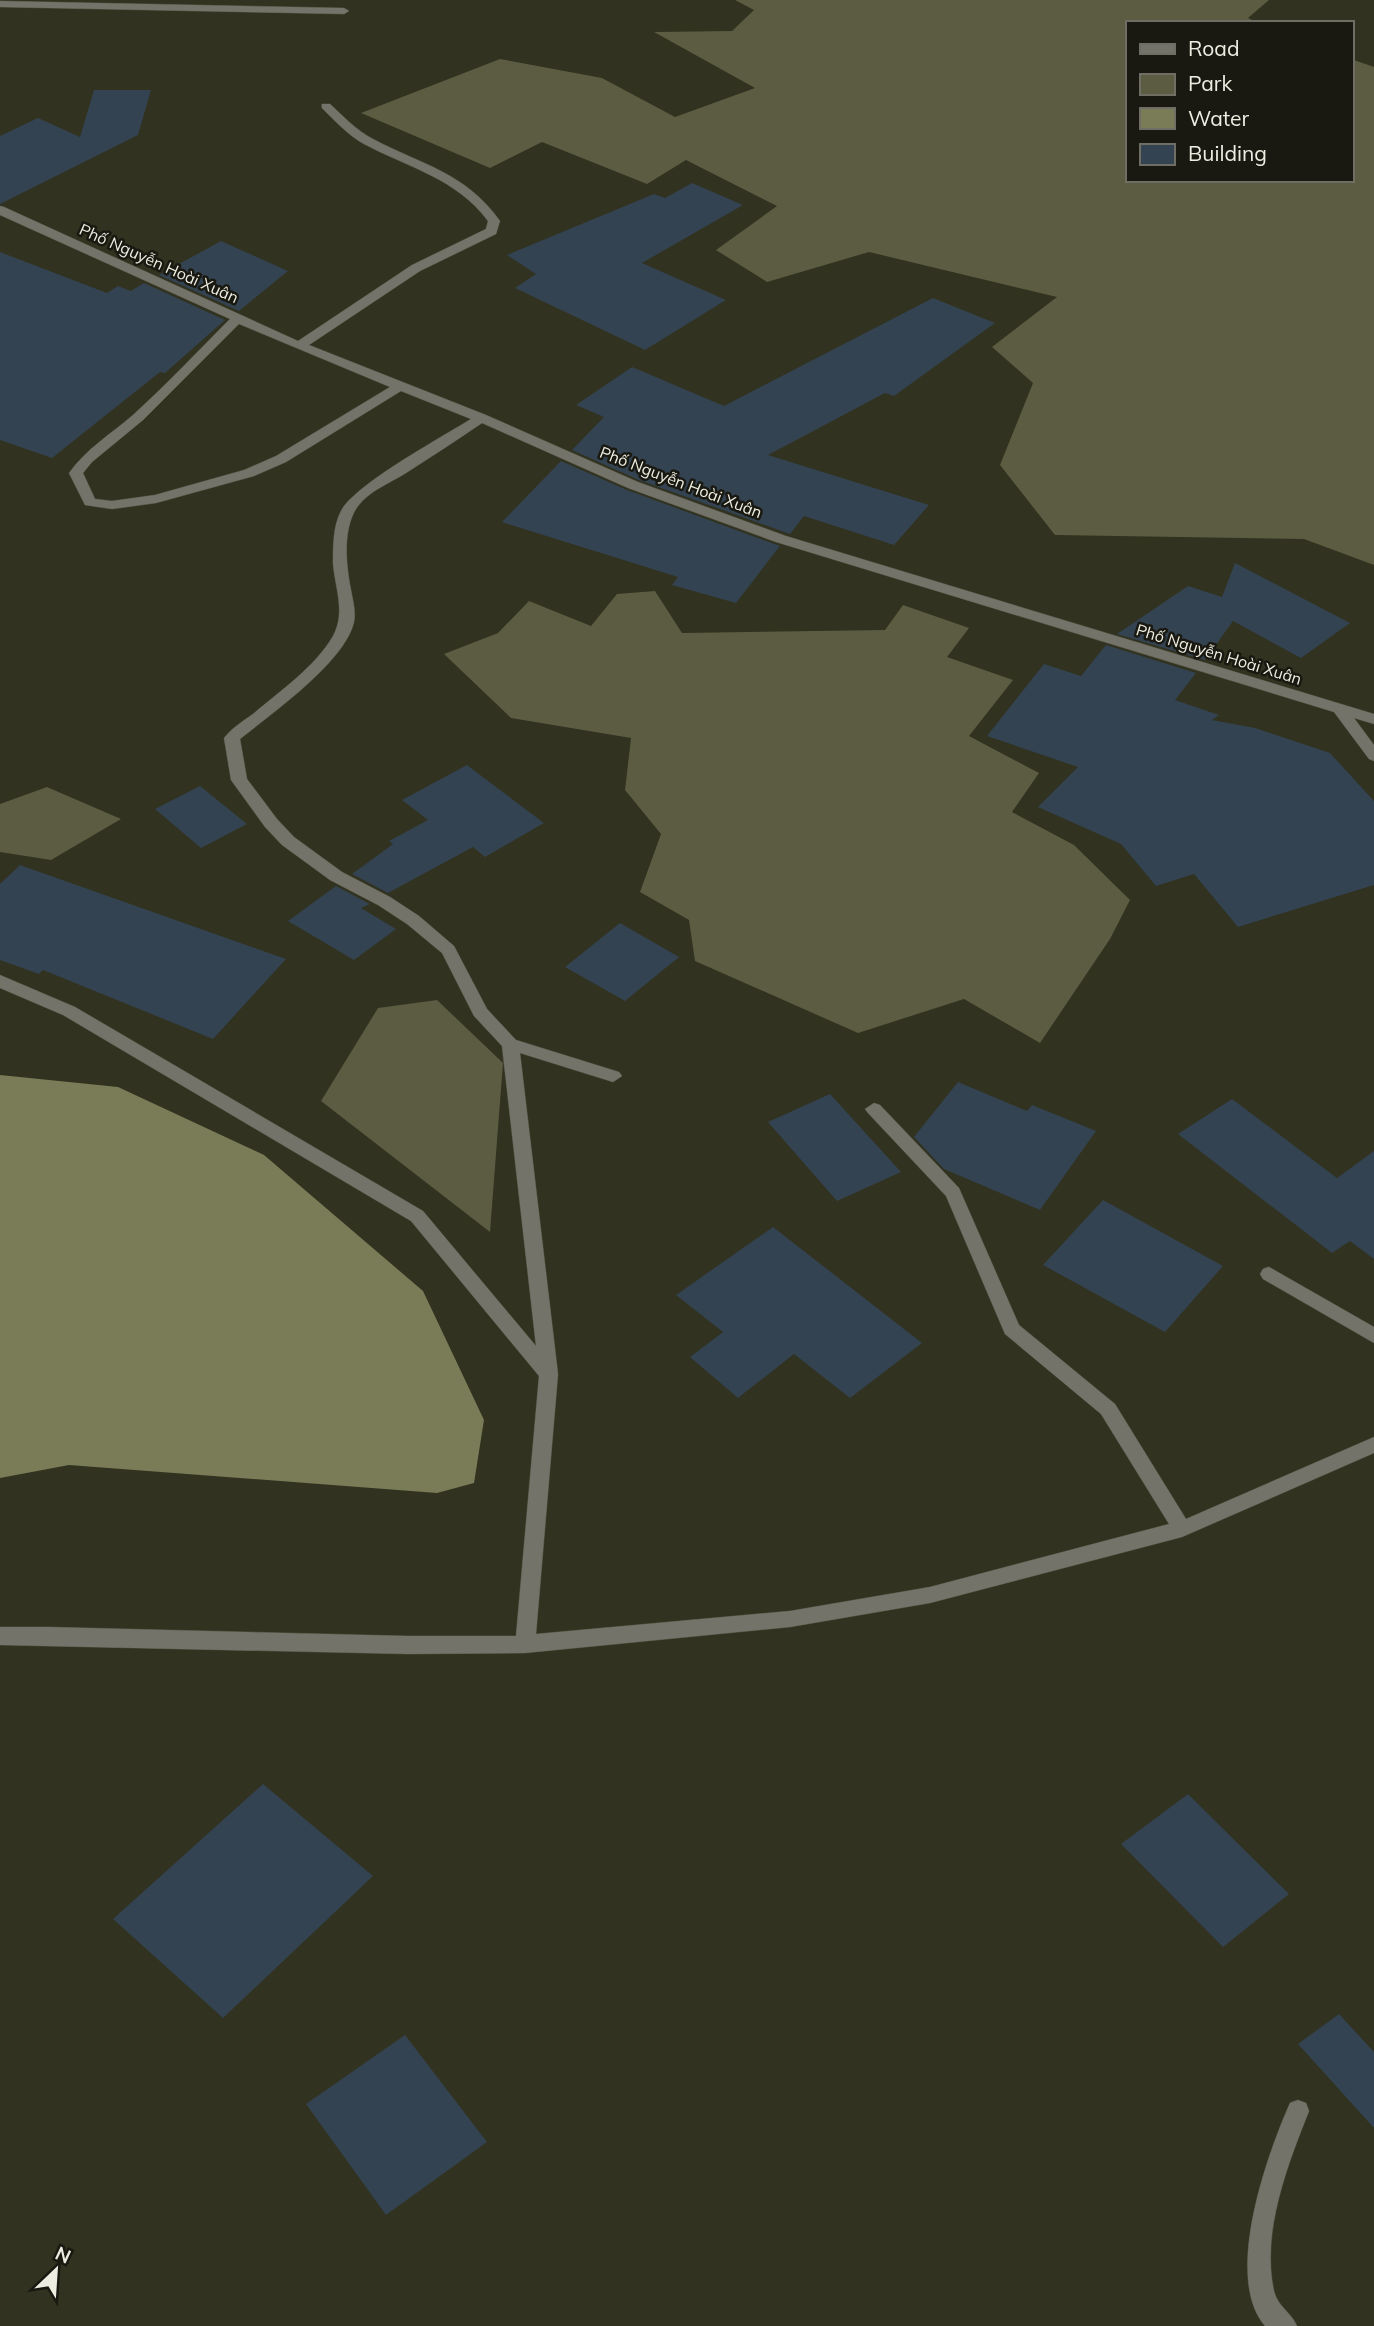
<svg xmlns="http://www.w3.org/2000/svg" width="1374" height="2326" viewBox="0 0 1374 2326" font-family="Mulish,sans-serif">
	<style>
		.green { fill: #5b5c41 }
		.water { fill: #7a7c57 }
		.building { fill: #344351 }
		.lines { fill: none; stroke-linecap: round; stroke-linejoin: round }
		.minor-casing { stroke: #4f503e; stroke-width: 1 }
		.minor { fill: #73736a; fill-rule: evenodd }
		.labels { text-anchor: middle; stroke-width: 5; stroke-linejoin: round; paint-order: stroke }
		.far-street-label { font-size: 16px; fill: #edede1; stroke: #191911 }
	</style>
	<rect width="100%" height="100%" fill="#31321f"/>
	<g class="green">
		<polygon points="735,0 1269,0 1248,18 1258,23 1127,23 1127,180 1351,180 1351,59 1374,67 1374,565 1304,539 1055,535 1000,465 1033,383 992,347 1057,297 869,252 767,282 716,250 777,206 686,160 647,184 542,142 490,168 361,113 500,59 602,78 675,117 755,88 654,32 732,31 754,10"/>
		<polygon points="655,591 682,633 885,630 903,605 969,628 947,657 1013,680 969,736 1039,773 1012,812 1074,845 1130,900 1110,939 1040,1043 964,999 858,1033 695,961 689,920 640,892 661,834 625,790 631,738 511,718 444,654 498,633 529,601 591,626 617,594"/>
		<polygon points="47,787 121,819 51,860 0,852 0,804"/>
		<polygon points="437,1000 503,1063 490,1232 321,1101 378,1008"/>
	</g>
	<polygon class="water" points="0,1075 118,1087 264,1155 423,1291 484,1420 474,1483 437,1493 69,1465 0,1478"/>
	<g class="building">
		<polygon points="94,90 151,90 138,135 0,204 0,136 38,118 80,137"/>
		<polygon points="692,183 743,205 642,263 726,300 645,350 515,288 536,274 507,255 654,194 665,198"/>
		<polygon points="221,241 288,271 239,311 159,275"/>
		<polygon points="0,252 107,293 118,286 131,291 144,283 225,320 165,373 160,372 52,458 0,440"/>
		<polygon points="933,298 995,323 894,396 885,393 768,455 929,505 894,545 804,516 790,534 639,480 572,450 604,417 576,405 632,367 724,406"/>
		<polygon points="561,461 627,490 780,546 736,603 672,585 678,577 502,522"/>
		<polygon points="1235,563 1350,623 1301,658 1233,621 1205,660 1117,634 1188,586 1222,597"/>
		<polygon points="1106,645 1196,673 1175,700 1219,715 1212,720 1255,728 1330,753 1374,801 1374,885 1238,927 1194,874 1156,886 1121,844 1038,807 1078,767 987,736 1044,664 1081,676"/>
		<polygon points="467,765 544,823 485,857 473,847 388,893 352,874 393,844 389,841 428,820 402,800"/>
		<polygon points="200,786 247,824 201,848 155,809"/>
		<polygon points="20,865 286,959 213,1039 43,970 39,974 0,960 0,884"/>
		<polygon points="336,886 370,904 361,908 396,929 354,960 288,921"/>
		<polygon points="620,923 679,957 625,1001 565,967"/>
		<polygon points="958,1082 1027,1111 1032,1105 1096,1131 1040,1210 944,1169 914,1137"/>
		<polygon points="830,1094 901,1172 837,1201 768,1122"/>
		<polygon points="1232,1099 1337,1178 1374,1151 1374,1259 1350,1241 1332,1253 1178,1134"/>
		<polygon points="1103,1200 1223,1266 1165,1332 1043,1265"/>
		<polygon points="773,1227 922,1343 850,1398 794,1354 738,1398 690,1357 723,1332 676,1295"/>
		<polygon points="263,1784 373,1876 223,2018 113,1919"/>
		<polygon points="1188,1794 1289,1894 1223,1947 1121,1844"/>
		<polygon points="1339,2014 1374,2052 1374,2128 1298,2044"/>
		<polygon points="405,2035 487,2142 386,2215 306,2104"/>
	</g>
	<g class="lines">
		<defs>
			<g id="minor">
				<polygon points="0,1 344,8 349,11 344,14 0,7"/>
				<path d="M322 104H330C343 116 356 130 373 139 422 165 465 172 500 221L496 234 420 271 309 345 486 415 638 482 786 536 1374 714V724L1354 718 1374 745V761L1369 759 1334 712 776 542 628 488 482 423C457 440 431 457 406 473 390 483 369 491 358 506 342 528 346 565 351 590 353 601 356 611 354 622 345 662 271 714 240 739L247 779 277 819 294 837 342 872 390 897 419 916 454 946 487 1009 516 1040 619 1072 622 1076 613 1082 520 1053 558 1374 536 1634 790 1611 930 1587 1169 1524 1101 1414 1005 1334 946 1196 868 1113 865 1109 874 1103 880 1105 959 1188 1019 1325 1115 1404 1186 1519 1374 1437V1453L1182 1537 930 1603 790 1627 525 1653 408 1654 0 1645V1627H49L408 1636H516L539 1376 411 1221 63 1015 0 988V975L75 1007 423 1211 536 1346 502 1046 474 1016 442 953 407 924 378 905 330 880 282 845 265 827 231 780 224 738C232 728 243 721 253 714 280 691 315 667 333 636 346 612 335 589 333 563 333 546 333 526 341 511 354 485 442 437 471 419L401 391 286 462 254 476 156 503 112 509 85 505 69 473C86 449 111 434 133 415 167 384 198 351 230 319L0 215V206L4 207 298 341 412 265 486 229 488 221C456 178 409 168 364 144 348 135 335 121 322 108ZM239 324 390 387 276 456 244 470 155 495 112 501 95 499 83 473 92 462 143 420Z"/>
				<polygon points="1269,1267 1374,1327 1374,1343 1263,1279 1260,1274 1263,1269"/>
				<path d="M1298 2100 1306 2103 1309 2111C1288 2164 1261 2232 1274 2291 1278 2307 1291 2312 1297 2326H1265C1223 2277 1267 2155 1290 2103Z"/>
			</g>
		</defs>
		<use href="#minor" class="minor-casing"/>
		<use href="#minor" class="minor"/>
	</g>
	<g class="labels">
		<g class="far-street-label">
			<text transform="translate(159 263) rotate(24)" y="6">Phố Nguyễn Hoài Xuân</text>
			<text transform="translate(681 482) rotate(21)" y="6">Phố Nguyễn Hoài Xuân</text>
			<text transform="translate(1219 654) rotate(17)" y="6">Phố Nguyễn Hoài Xuân</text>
		</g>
	</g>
	<rect x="1126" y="21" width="228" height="161" fill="#191911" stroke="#6e6e64" stroke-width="2"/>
	<rect x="1140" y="44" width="35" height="10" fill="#73736a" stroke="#6e6e64" stroke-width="2"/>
	<text x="1188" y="56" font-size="21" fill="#edede1">Road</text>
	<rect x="1140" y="74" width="35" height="21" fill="#5b5c41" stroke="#6e6e64" stroke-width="2"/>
	<text x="1188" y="91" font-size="21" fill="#edede1">Park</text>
	<rect x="1140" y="108" width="35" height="21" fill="#7a7c57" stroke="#6e6e64" stroke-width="2"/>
	<text x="1188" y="126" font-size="21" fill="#edede1">Water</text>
	<rect x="1140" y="144" width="35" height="21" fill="#344351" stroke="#6e6e64" stroke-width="2"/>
	<text x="1188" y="161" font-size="21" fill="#edede1">Building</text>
	<g transform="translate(56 2270) rotate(25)" stroke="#191911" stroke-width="5" paint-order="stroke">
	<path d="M0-5L12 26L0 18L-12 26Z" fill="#edede1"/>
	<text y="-10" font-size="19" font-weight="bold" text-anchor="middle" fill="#edede1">N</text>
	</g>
</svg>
